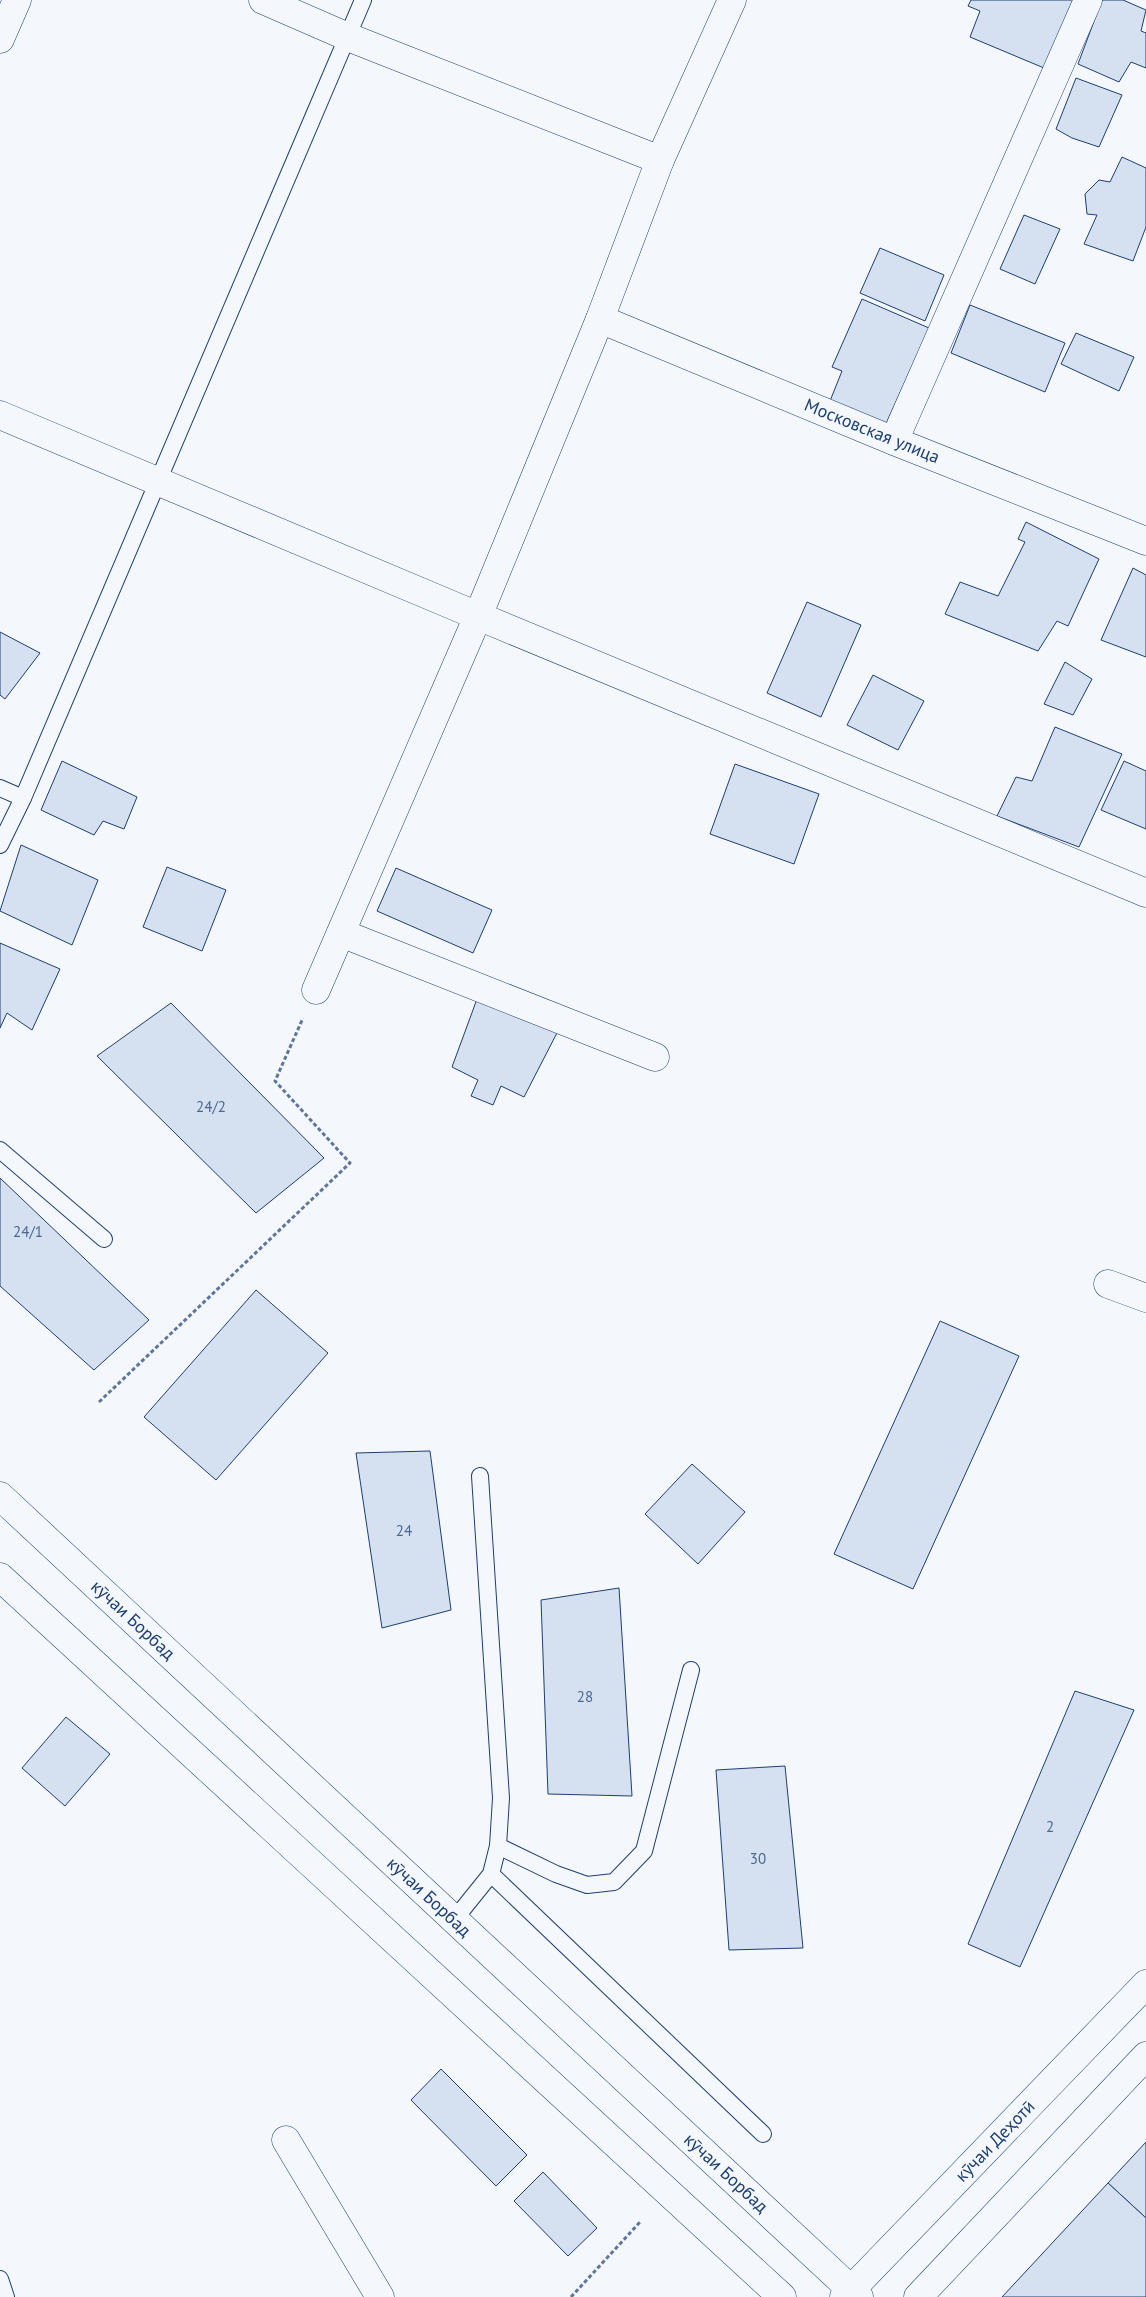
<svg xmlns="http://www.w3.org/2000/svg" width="1146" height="2297" viewBox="0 0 1146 2297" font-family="'PT Sans',sans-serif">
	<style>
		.building { fill: #d5e0f0; stroke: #1d3f73 }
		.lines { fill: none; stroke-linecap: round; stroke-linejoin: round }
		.lane-casing { stroke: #1d3f73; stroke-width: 18 }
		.street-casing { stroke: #1d3f73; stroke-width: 29 }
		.secondary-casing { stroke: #1d3f73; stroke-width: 29 }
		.path { stroke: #5e769c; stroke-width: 3; stroke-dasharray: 4 2.5; stroke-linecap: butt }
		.lane { stroke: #f4f7fb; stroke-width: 16 }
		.street { stroke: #f4f7fb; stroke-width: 28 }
		.secondary { stroke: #f4f7fb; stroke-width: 28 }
		.labels { text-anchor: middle; stroke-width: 4; stroke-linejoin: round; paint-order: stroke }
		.number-label { font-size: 15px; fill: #4b6792 }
		.street-label { font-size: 18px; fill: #1d3f73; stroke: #f4f7fb }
	</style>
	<rect width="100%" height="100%" fill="#f4f7fb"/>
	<g class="building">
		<polygon points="971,0 1073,0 1044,68 970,37 980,11 968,6"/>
		<polygon points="1102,0 1123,0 1146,10 1141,31 1146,33 1146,68 1131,62 1119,82 1078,64"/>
		<polygon points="1076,78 1122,95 1099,147 1072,138 1056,129"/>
		<polygon points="1122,157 1146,168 1146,227 1133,261 1084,244 1097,215 1087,214 1085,194 1099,180 1110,182"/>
		<polygon points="1024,215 1060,229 1035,284 1000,269"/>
		<polygon points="880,248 944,275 925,321 860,293"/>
		<polygon points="862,299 929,328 885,426 830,401 842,371 832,367"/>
		<polygon points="970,305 1065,343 1045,392 951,353"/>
		<polygon points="1076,333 1134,357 1119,391 1061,364"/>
		<polygon points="1026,522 1099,559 1068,626 1057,621 1038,651 945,614 960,582 998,596 1025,542 1018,539"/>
		<polygon points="1133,568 1146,575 1146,657 1101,640"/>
		<polygon points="807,602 861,625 821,717 767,693"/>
		<polygon points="0,632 40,653 5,699 0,695"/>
		<polygon points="1065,662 1092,679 1073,715 1044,704"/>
		<polygon points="873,675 924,701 898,750 847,725"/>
		<polygon points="1055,727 1122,754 1079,847 997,816 1016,777 1032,781"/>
		<polygon points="62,761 137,797 124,829 103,821 94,835 41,810"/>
		<polygon points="1124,761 1146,771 1146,829 1101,810"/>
		<polygon points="735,764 819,794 794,864 710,834"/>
		<polygon points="21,845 98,880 72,945 0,911"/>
		<polygon points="167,867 226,890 202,951 143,927"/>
		<polygon points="396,868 492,910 473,953 377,911"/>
		<polygon points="0,943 60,969 32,1030 7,1013 0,1028"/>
		<polygon points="477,999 559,1029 524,1097 501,1086 493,1105 471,1096 478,1080 452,1067"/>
		<polygon points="171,1003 324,1158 256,1213 97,1056"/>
		<polygon points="0,1178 149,1320 94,1370 0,1286"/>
		<polygon points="256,1290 328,1353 216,1480 144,1417"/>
		<polygon points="940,1321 1019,1356 913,1589 834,1554"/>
		<polygon points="430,1451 451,1610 382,1628 356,1453"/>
		<polygon points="692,1464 745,1512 698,1564 645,1514"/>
		<polygon points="619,1588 632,1796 548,1794 541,1600"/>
		<polygon points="1075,1691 1134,1710 1020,1967 968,1944"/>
		<polygon points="66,1717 110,1754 65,1806 22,1768"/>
		<polygon points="785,1766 803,1948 729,1950 716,1770"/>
		<polygon points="441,2069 527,2155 496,2186 411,2100"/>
		<polygon points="1146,2142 1146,2218 1108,2183"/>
		<polygon points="543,2172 597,2228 568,2256 514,2201"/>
		<polygon points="1108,2183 1146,2218 1146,2297 1002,2297"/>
	</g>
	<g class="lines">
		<defs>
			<g id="lane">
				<polyline points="0,788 23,798"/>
				<polyline points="0,845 23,798 363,0"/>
				<polyline points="0,1150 104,1239"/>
				<polyline points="498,1846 556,1874 587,1885 614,1882 644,1851 691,1670"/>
				<polyline points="491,1874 763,2134"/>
				<polyline points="454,1920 491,1874 498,1846 501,1798 480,1476"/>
				<polyline points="0,2279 6,2297"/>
			</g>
			<g id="street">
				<polyline points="263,0 348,37 660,160"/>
				<polyline points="0,39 17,0"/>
				<polyline points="600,319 894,441 1146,541"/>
				<polyline points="0,415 478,616 1146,893"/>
				<polyline points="894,441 1088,0"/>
				<polyline points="341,933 655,1057"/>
				<polyline points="316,990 478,616 600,319 660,160 732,0"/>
				<polyline points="1108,1284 1146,1298"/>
				<polyline points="286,2140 380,2297"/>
			</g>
			<g id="secondary">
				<polyline points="0,1496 859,2297"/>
				<polyline points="0,1577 782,2297"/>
				<polyline points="844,2297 1146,1984"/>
				<polyline points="918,2297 1146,2056"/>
			</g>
		</defs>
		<use href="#lane" class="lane-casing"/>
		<use href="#street" class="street-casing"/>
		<use href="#secondary" class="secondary-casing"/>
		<g class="path">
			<polyline points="99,1402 350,1163 275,1081 303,1018"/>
			<polyline points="571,2297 641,2221"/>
		</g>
		<use href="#lane" class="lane"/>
		<use href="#street" class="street"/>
		<use href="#secondary" class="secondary"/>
	</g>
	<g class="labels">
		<g class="number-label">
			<text x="211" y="1112">24/2</text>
			<text x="28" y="1237">24/1</text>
			<text x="404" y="1536">24</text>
			<text x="585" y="1702">28</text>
			<text x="1050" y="1832">2</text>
			<text x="758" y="1864">30</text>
		</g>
		<g class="street-label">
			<text transform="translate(872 431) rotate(22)" y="6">Московская улица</text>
			<text transform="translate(133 1620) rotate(43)" y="6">кӯчаи Борбад</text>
			<text transform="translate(429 1897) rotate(43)" y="6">кӯчаи Борбад</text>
			<text transform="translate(995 2141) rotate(-46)" y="6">кӯчаи Деҳотӣ</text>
			<text transform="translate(726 2173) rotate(43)" y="6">кӯчаи Борбад</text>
		</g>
	</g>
</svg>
